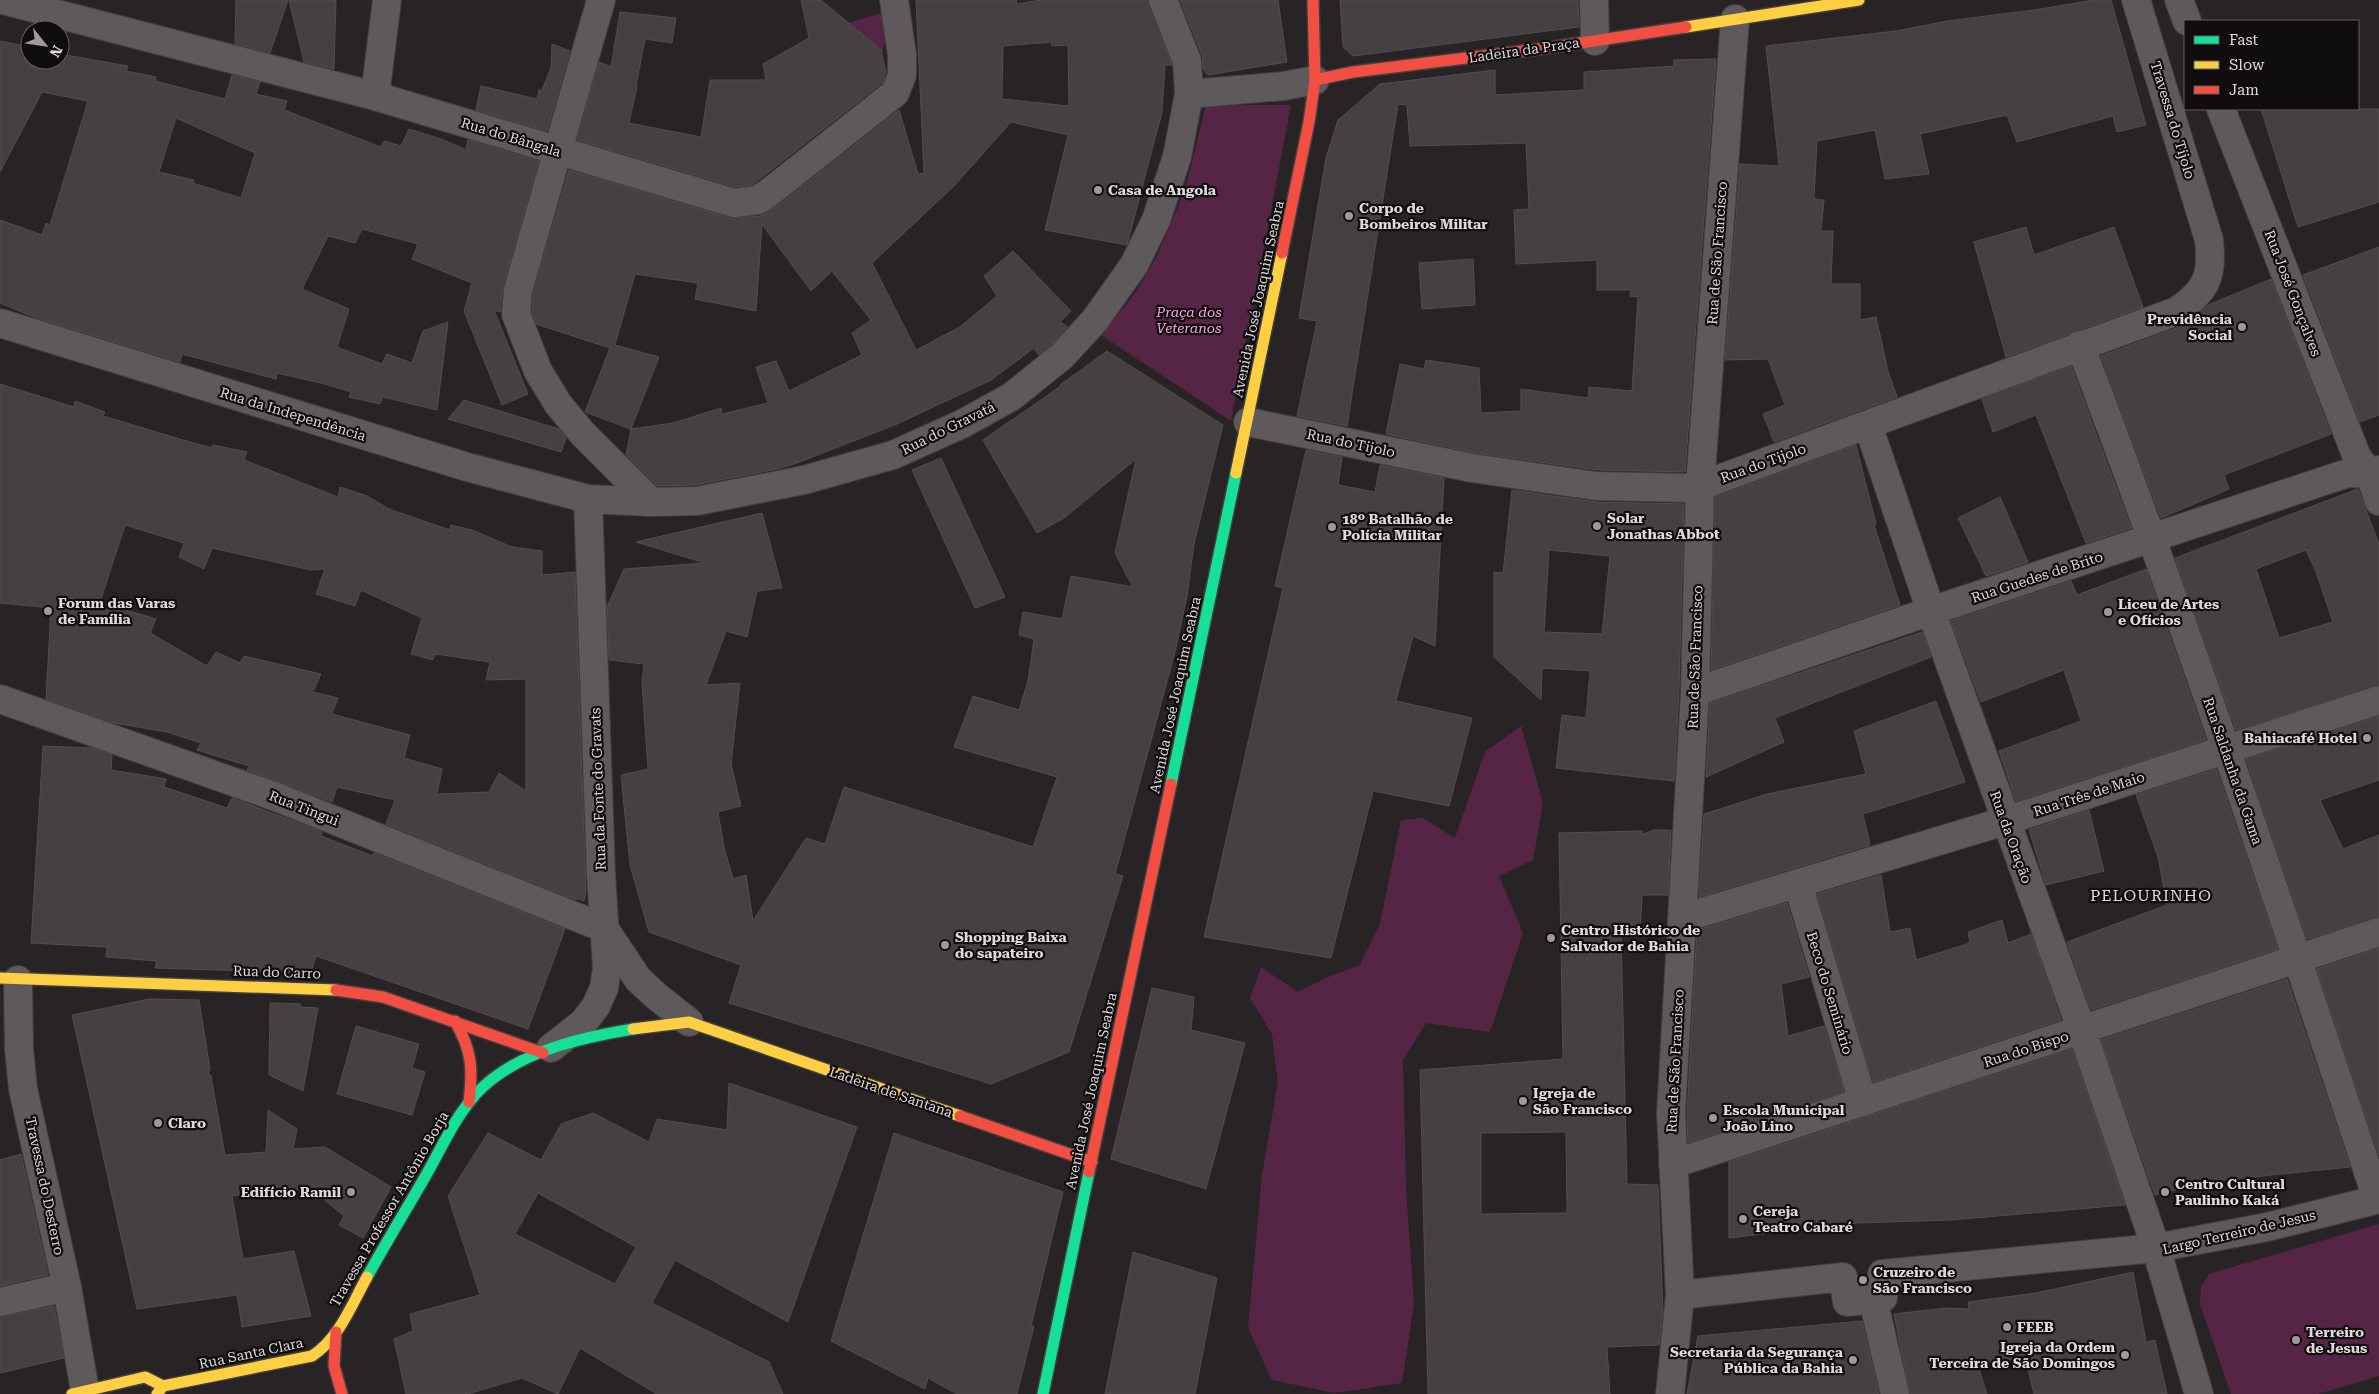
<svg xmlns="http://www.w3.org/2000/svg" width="2379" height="1394" viewBox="0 0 2379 1394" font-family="'Roboto Serif',serif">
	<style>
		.green { fill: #562545 }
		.building { fill: #454143; stroke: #514e50; fill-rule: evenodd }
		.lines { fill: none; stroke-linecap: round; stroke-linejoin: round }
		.street-casing { stroke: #423f40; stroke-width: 30 }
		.fast-casing { stroke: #423f40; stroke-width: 14 }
		.slow-casing { stroke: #423f40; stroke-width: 14 }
		.jam-casing { stroke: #423f40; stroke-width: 14 }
		.street { stroke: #5e5a5c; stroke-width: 28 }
		.fast { stroke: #16e098; stroke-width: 11 }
		.slow { stroke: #ffcf43; stroke-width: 11 }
		.jam { stroke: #f24e42; stroke-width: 11 }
		.poi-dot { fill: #9f9a9c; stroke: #100d0f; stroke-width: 2 }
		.labels { text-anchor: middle; stroke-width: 4.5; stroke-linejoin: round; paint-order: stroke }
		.street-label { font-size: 14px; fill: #dfd9dc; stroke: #100d0f }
		.poi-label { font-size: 14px; font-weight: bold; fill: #dfd9dc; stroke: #100d0f; text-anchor: start }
		.park-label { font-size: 14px; font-style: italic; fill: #faa3d9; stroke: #100d0f }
		.quarter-label { font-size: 16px; letter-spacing: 1px; fill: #dfd9dc; stroke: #100d0f }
	</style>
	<rect width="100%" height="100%" fill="#282426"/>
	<g class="green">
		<polygon points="891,10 883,52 848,23"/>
		<polygon points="1206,105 1291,105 1231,421 1101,335 1136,292 1157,256 1185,190"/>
		<polygon points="1521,726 1543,803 1533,860 1499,876 1523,933 1490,1032 1426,1023 1403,1060 1406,1188 1414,1304 1402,1383 1334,1393 1272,1380 1248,1328 1262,1175 1278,1082 1272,1034 1250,998 1261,967 1298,992 1328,977 1360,965 1380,924 1401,820 1423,818 1455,838 1485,752"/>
		<polygon points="2379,1224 2379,1376 2318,1394 2231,1394 2200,1304 2201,1286 2209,1274"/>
	</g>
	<g class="building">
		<polygon points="236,0 288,0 270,53 235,44"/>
		<polygon points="289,0 336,0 334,69 304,62"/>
		<polygon points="801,0 821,0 881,50 886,72 882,83 752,185 735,187 577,140 599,62 611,67 620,12 676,18 672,43 645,39 636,86 637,87 629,123 701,137 710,80 766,80 763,64 809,38"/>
		<path d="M916 0H1016L1017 4 1040 0H1148L1172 65H1165L1162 112 1127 245 1045 230 1068 135 1011 122 954 186 872 263 916 350 960 327 997 296 984 276 1013 251 1071 311 1060 322 1068 327 1051 345 1039 355 1034 348 991 380 897 424 797 463 777 469 695 485 657 486 626 455 631 429 585 412 610 348 536 324 532 312 533 293 569 170 730 218 760 216 781 203 899 110 918 174 924 173ZM1051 42 1052 46 1068 45 1069 106 1002 99 1003 46ZM762 224 811 291 832 271 871 320 852 333 862 355 789 391 776 361 756 367 768 403 722 414 721 408 673 423 631 429 659 357 615 345 635 274 698 283 695 299 756 311Z"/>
		<polygon points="1180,0 1278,0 1287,62 1208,75 1203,69 1202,55"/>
		<polygon points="1340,0 1578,0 1579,27 1353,56 1343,47"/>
		<polygon points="2094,0 2111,0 2146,125 2117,132 2113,116 2017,142 2007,115 1920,134 1929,174 1885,179 1875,130 1817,141 1814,199 1824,200 1821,231 1833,231 1831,284 1860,284 1860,320 1876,317 1888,371 1897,397 1774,442 1763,414 1785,405 1768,359 1725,360 1740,164 1779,166 1766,46 1896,31 1947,21 2041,9"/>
		<path d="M0 41 30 47V60H60V54L128 66 126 71 156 77 155 81 225 99 232 75 260 82 256 94 287 101 284 110 381 147 384 141 401 146 409 129 444 140 466 150 468 140 539 161 503 286 500 312 494 310 528 394 502 405 464 311 472 283 412 259 418 244 362 229 355 243 328 236 302 289 349 309 337 347 382 364 387 354 412 363 423 331 448 322 437 410 383 397 380 404 349 397 351 392 325 384 277 373 276 379 182 354 180 362 36 318 0 303V220L42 235 46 223 50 225 88 101 42 92 0 172ZM176 118 255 153 241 198 193 183 194 180 159 172Z"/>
		<polygon points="552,44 570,51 547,131 476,110 481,86 537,99 539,90 542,90 551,68"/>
		<polygon points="1716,59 1685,472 1597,470 1475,453 1386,434 1400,364 1424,369 1426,360 1479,368 1481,413 1521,411 1521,389 1588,398 1589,387 1632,391 1638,297 1630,296 1631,290 1597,290 1597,260 1516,264 1514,210 1529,209 1526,143 1410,146 1407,105 1398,104 1347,426 1297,416 1317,321 1299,318 1326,158 1338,120 1380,84 1495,70 1495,95 1584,90 1584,72 1674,66 1674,60"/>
		<polygon points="2261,109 2379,109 2379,202 2298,227"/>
		<polygon points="2026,227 2034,255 2114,227 2143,307 2006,357 1974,242"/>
		<polygon points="2379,247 2379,415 2360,422 2303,275"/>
		<polygon points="1473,259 1475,305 1422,309 1419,263"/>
		<polygon points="2271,279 2331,434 2224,475 2229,489 2161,518 2101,356 2182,326 2208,305"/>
		<polygon points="1107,351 1223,425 1194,544 1187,596 1175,652 1115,874 1123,876 1069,1052 991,1084 729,1003 741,965 649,932 630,865 621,775 648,769 642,683 644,664 609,660 607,607 624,569 705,563 636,542 762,513 782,588 757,591 747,637 726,631 706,685 740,683 731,764 741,806 718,812 724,847 733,879 746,875 753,921 806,838 825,844 844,787 1033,847 1057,777 954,747 973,696 1019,710 1028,681 1034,639 1019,635 1023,612 1062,619 1071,576 1133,587 1115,553 1136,459 1064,518 1037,533 983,440 1061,386 1060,385"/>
		<polygon points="2071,366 2131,528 2086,543 2036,415 1993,432 1982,399"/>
		<path d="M0 384 74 407 75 401 105 412 103 416 183 440 212 448 213 445 247 452 244 460 338 497 340 487 367 496 389 509 450 530 451 525 472 530 512 547 542 551V575L575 572 586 890 584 901 576 898V900L386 824 395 800 337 787 332 802 247 770 249 766 197 750 201 743 167 732 114 723 46 699 51 608 0 603ZM125 525 184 543 179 557 204 569 212 548 311 570 325 569 316 594 355 606 361 590 422 618 411 654 433 660 435 654 490 662 486 680 526 679V791L499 773 489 792 437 794 442 769 404 758 410 735 332 714 338 698 313 692 321 674 244 656 240 663 216 652 207 666 150 633 156 619 100 602Z"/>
		<polygon points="464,400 559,429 566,438 561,452 448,419"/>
		<polygon points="1856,445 1876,524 1874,525 1900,605 1711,670 1715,497"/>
		<polygon points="1306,450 1342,457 1338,485 1375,492 1380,465 1444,478 1435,646 1413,636 1396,701 1472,718 1449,806 1373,791 1331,958 1204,937 1283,588 1275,586"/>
		<polygon points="941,458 1005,597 975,608 912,470"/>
		<path d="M2358 489 2379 544V685L2236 730 2175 558ZM2306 550 2316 572 2333 622 2279 638 2256 569Z"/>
		<path d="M1512 490 1596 502 1684 504 1679 691 1674 781 1556 768 1562 715 1586 718 1590 671 1542 668 1541 700 1494 657V572L1503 573ZM1549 550 1610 556 1602 634 1544 632Z"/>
		<polygon points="2000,497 2028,562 1986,576 1958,518"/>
		<polygon points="2146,569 2206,740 2016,801 1999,751 2081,721 2064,670 1981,702 1951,621 2071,581 2077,595"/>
		<polygon points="1922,632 1931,657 1775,718 1784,742 1706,777 1710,703"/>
		<polygon points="1936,701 1965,782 1863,814 1870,845 1699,897 1704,814 1767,794 1866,774 1854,731"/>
		<polygon points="2379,716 2379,780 2320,800 2343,849 2379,835 2379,917 2307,939 2246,759"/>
		<polygon points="43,746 92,748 112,755 111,770 166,779 164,787 227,808 232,798 322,832 321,836 373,856 374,853 565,929 528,1029 316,956 311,973 155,968 157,961 106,957 107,947 31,943"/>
		<polygon points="2216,769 2278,949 2091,1010 2067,942 2167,905 2158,857 2136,795"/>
		<polygon points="2089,810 2104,871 2046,885 2029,830"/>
		<path d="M1654 830H1671L1668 895H1642L1640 931H1621L1627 1184 1658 1185 1663 1312 1659 1345 1607 1347 1610 1394H1428L1420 1070 1563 1059 1559 833 1642 831 1644 834ZM1566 1132 1567 1213 1481 1214V1133Z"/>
		<polygon points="1881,875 1890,932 1910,928 1916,960 1970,943 1968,932 2002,920 2008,943 2031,934 2061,1020 1873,1082 1817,894"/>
		<polygon points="1787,903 1809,977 1781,984 1788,1036 1824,1026 1844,1092 1688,1143 1687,1113 1697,930"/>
		<polygon points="2379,948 2379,1155 2317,969"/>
		<polygon points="2287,979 2350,1167 2213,1181 2155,1195 2101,1040"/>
		<polygon points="1152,988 1194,997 1191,1030 1245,1043 1206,1189 1111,1159"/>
		<polygon points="149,999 199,1000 210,1069 208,1073 211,1076 225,1155 266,1152 268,1110 297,1129 293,1149 325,1147 391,1187 363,1238 339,1225 344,1216 310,1188 281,1191 277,1189 278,1191 232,1196 243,1259 294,1251 311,1316 242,1327 237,1295 137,1309 72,1015"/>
		<polygon points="270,1003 301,1004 299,1007 318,1008 303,1091 269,1075"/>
		<polygon points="356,1026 419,1044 412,1068 425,1072 412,1115 337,1094"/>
		<polygon points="2072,1049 2125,1205 1951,1220 1857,1223 1729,1238 1729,1162"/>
		<path d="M729 1083 857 1127 788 1322 675 1260 652 1303 769 1362 783 1394H657L580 1348 558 1394 522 1378 468 1394H406L394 1339 413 1331 410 1314 480 1295 448 1196 488 1133 541 1160 561 1124 593 1113 649 1142 657 1119 727 1130ZM538 1193 636 1247 615 1284 515 1234Z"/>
		<polygon points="894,1133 1063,1192 1031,1326 1034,1326 1017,1394 957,1394 928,1378 925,1389 831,1341"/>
		<polygon points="21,1154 48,1275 0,1286 0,1160"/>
		<polygon points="1133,1252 1217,1278 1195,1394 1105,1394"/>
		<polygon points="2133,1272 2146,1342 2155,1340 2167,1394 2034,1394 2025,1357 1978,1366 1987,1394 1910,1394 1894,1314 1946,1308 1969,1309 1968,1302 2036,1293"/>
		<polygon points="54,1306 64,1358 0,1373 0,1317"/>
		<polygon points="1862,1321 1879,1394 1687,1394 1698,1336"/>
	</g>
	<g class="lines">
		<defs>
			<g id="street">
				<polyline points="3,0 375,96 734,203 758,200 771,191 895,93 902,75 902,55 894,0"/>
				<polyline points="601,0 518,290 516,314 538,371 558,404 583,434 651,502"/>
				<polyline points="1594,0 1595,41"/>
				<polyline points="2179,0 2187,21"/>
				<polyline points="1189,94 1284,86 1315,80"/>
				<polyline points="375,96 387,0"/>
				<polyline points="2221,109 2357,457 2370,474 2379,501"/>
				<polyline points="0,323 467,467 588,499 651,502 697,501 804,480 893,455 962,424 1011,397 1062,356 1095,320 1134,265 1156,220 1177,157 1189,94 1187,61 1163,0"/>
				<path d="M2080 345C2187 627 2283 913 2377 1199"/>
				<path d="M1248 422 1472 468 1596 486 1689 488 1700 486 2177 311C2207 290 2213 276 2209 240L2136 0"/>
				<polyline points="1868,425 1931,611 2082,1031 2156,1248 2199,1394"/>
				<polyline points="1695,692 1931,611 2348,473 2370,474 2379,470"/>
				<polyline points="0,699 276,797 604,928 638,979 655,995 689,1022"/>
				<polyline points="1798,884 1863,1102"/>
				<polyline points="1683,918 2005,821 2379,700"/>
				<polyline points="18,980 19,1049 23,1089 67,1287 85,1391"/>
				<polyline points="551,1048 583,1023 596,1006 604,988 607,968 601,874 588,499"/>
				<polyline points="1673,1164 2379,932"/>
				<polyline points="1680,1295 1843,1277 1847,1302 1883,1298 1882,1274 2156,1248 2267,1227 2379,1199"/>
				<polyline points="1873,1299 1895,1394"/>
				<polyline points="0,1302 67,1287"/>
				<polyline points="1670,1394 1680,1295 1671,1113 1695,692 1700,486 1735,19"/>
			</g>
			<g id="fast">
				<polyline points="1171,784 1236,473"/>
				<path d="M367 1277C386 1243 406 1210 425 1177 444 1144 460 1104 491 1080 530 1049 585 1037 633 1029"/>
				<polyline points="1043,1394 1089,1172"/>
			</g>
			<g id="slow">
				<polyline points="1686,27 1859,0"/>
				<polyline points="1236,473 1282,253"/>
				<polyline points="0,978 336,990"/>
				<polyline points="633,1029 689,1022 960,1116"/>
				<polyline points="72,1394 145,1377 163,1386"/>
				<path d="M157 1394 163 1386 312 1356C339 1339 352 1304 367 1277"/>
			</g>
			<g id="jam">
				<polyline points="1315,80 1353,72 1547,48 1686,27"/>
				<polyline points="1282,253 1309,122 1315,80 1313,0"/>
				<polyline points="336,990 383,997 543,1053"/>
				<path d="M455 1021C472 1051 473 1068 469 1102"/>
				<polyline points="960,1116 1092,1162"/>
				<polyline points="1089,1172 1171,784"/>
				<polyline points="336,1332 334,1366 342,1394"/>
			</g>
		</defs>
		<use href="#street" class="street-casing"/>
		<use href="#fast" class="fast-casing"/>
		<use href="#slow" class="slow-casing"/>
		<use href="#jam" class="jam-casing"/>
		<use href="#street" class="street"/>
		<use href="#fast" class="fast"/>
		<use href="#slow" class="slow"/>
		<use href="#jam" class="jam"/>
	</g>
	<g class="poi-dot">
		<circle cx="1098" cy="190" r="5"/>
		<circle cx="1349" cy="216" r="5"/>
		<circle cx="2242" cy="327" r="5"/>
		<circle cx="1597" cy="526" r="5"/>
		<circle cx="1332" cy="527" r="5"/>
		<circle cx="48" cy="611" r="5"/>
		<circle cx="2108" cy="612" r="5"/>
		<circle cx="2367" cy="738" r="5"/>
		<circle cx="1551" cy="938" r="5"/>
		<circle cx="945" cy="945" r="5"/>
		<circle cx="1523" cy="1101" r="5"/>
		<circle cx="1713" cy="1118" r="5"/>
		<circle cx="158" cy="1123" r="5"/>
		<circle cx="351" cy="1192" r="5"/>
		<circle cx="2165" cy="1192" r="5"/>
		<circle cx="1743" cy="1219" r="5"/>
		<circle cx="1863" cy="1280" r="5"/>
		<circle cx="2007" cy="1327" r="5"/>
		<circle cx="2296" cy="1340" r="5"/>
		<circle cx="2125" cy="1355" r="5"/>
		<circle cx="1853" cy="1360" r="5"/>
	</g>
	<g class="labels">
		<g class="street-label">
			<text transform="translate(1524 50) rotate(-8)" y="5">Ladeira da Praça</text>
			<text transform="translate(2173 120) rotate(73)" y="5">Travessa do Tijolo</text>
			<text transform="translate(511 137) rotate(17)" y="5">Rua do Bângala</text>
			<text transform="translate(1717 253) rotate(-86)" y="5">Rua de São Francisco</text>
			<text transform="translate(2293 293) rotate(69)" y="5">Rua José Gonçalves</text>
			<text transform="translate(1258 299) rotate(-78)" y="5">Avenida José Joaquim Seabra</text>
			<text transform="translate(293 414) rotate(17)" y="5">Rua da Independência</text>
			<text transform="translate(948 428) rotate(-26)" y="5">Rua do Gravatá</text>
			<text transform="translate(1351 443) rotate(12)" y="5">Rua do Tijolo</text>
			<text transform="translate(1763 463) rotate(-20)" y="5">Rua do Tijolo</text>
			<text transform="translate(2037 577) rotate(-18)" y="5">Rua Guedes de Brito</text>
			<text transform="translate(1695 657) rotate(-88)" y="5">Rua de São Francisco</text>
			<text transform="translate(1175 695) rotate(-78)" y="5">Avenida José Joaquim Seabra</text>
			<text transform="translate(2233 771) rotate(71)" y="5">Rua Saldanha da Gama</text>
			<text transform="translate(598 789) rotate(-92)" y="5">Rua da Fonte do Gravats</text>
			<text transform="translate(2089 794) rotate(-18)" y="5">Rua Três de Maio</text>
			<text transform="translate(304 808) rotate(21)" y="5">Rua Tingui</text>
			<text transform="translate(2011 837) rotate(70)" y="5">Rua da Oração</text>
			<text transform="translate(277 972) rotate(2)" y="5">Rua do Carro</text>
			<text transform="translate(1830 993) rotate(73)" y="5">Beco do Seminário</text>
			<text transform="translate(2026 1049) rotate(-18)" y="5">Rua do Bispo</text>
			<text transform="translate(1675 1061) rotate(-87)" y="5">Rua de São Francisco</text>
			<text transform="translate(1091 1091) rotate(-78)" y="5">Avenida José Joaquim Seabra</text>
			<text transform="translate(891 1092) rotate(19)" y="5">Ladeira de Santana</text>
			<text transform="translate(45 1186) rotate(78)" y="5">Travessa do Desterro</text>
			<text transform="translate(389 1209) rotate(-60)" y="5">Travessa Professor Antônio Borja</text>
			<text transform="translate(2239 1232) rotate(-13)" y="5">Largo Terreiro de Jesus</text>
			<text transform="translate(251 1353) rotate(-12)" y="5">Rua Santa Clara</text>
		</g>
		<g class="poi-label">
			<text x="1108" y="195">Casa de Angola</text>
			<text x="1359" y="213">Corpo de<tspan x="1359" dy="16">Bombeiros Militar</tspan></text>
			<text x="2232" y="324" text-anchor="end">Previdência<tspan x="2232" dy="16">Social</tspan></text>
			<text x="1607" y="523">Solar<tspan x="1607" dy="16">Jonathas Abbot</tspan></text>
			<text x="1342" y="524">18º Batalhão de<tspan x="1342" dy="16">Polícia Militar</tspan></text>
			<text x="58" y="608">Forum das Varas<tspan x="58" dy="16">de Família</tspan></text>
			<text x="2118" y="609">Liceu de Artes<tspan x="2118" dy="16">e Ofícios</tspan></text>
			<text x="2357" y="743" text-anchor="end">Bahiacafé Hotel</text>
			<text x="1561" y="935">Centro Histórico de<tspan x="1561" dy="16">Salvador de Bahia</tspan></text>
			<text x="955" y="942">Shopping Baixa<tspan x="955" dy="16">do sapateiro</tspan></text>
			<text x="1533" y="1098">Igreja de<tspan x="1533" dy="16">São Francisco</tspan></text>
			<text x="1723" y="1115">Escola Municipal<tspan x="1723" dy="16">João Lino</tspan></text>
			<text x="168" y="1128">Claro</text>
			<text x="2175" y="1189">Centro Cultural<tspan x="2175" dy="16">Paulinho Kaká</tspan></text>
			<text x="341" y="1197" text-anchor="end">Edifício Ramil</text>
			<text x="1753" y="1216">Cereja<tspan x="1753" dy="16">Teatro Cabaré</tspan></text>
			<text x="1873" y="1277">Cruzeiro de<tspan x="1873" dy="16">São Francisco</tspan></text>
			<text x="2017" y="1332">FEEB</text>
			<text x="2306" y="1337">Terreiro<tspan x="2306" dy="16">de Jesus</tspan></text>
			<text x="2115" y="1352" text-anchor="end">Igreja da Ordem<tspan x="2115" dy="16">Terceira de São Domingos</tspan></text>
			<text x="1843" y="1357" text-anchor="end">Secretaria da Segurança<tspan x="1843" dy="16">Pública da Bahia</tspan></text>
		</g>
		<g class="park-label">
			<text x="1189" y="317">Praça dos<tspan x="1189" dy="16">Veteranos</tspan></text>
		</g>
		<g class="quarter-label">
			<text x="2151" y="901">PELOURINHO</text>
		</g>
	</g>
	<rect x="2184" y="20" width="175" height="90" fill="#100d0f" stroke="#635f61"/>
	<rect x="2194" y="36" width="25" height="8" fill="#16e098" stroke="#635f61"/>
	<text x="2229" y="45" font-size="15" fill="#dfd9dc">Fast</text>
	<rect x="2194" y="61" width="25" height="8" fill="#ffcf43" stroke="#635f61"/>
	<text x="2229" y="70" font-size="15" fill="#dfd9dc">Slow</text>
	<rect x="2194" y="86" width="25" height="8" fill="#f24e42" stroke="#635f61"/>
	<text x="2229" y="95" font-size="15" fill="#dfd9dc">Jam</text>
	<g transform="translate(45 45) rotate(120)"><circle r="24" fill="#100d0f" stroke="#635f61"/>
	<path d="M0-4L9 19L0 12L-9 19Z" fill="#9f9a9c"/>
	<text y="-8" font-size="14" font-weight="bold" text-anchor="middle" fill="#dfd9dc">N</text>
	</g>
</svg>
